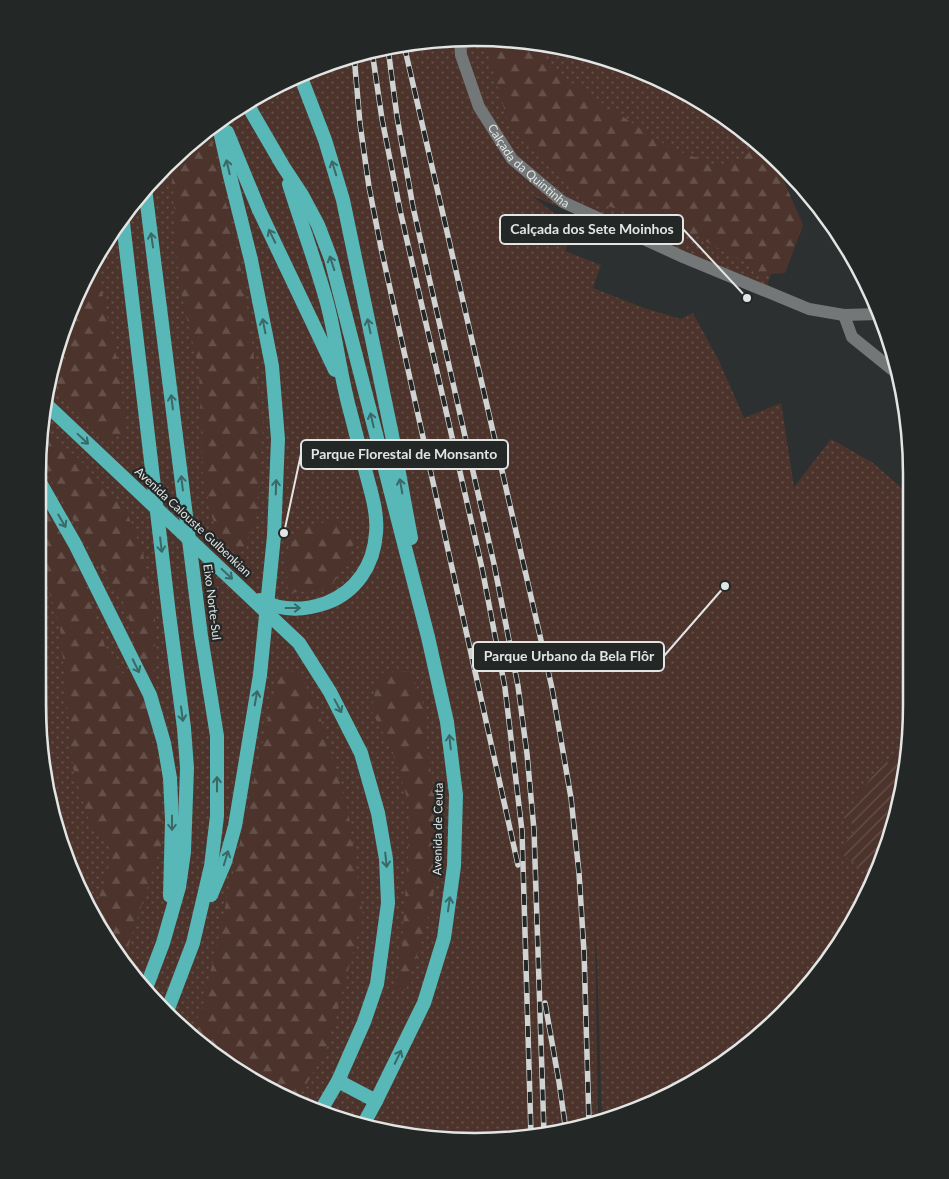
<svg xmlns="http://www.w3.org/2000/svg" width="949" height="1179" viewBox="0 0 949 1179" font-family="Lato,sans-serif">
	<style>
		.grass { fill: url(#grass-dots) }
		.forest { fill: url(#forest-firs) }
		.garden { fill: url(#garden-furrows) }
		.lines { fill: none; stroke-linecap: round; stroke-linejoin: round }
		.minor { stroke: #737777; stroke-width: 12 }
		.secondary { stroke: #698f8f; stroke-width: 12 }
		.trunk { stroke: #58b7b7; stroke-width: 14 }
		.rail-casing { stroke: #d0d3d2; stroke-width: 5.5 }
		.rail { stroke: #232726; stroke-width: 4; stroke-dasharray: 11; stroke-linecap: butt }
		.oneway { stroke: #3b6867 }
		.labels { text-anchor: middle; stroke-width: 4.5; stroke-linejoin: round; paint-order: stroke }
		.street-label { font-size: 12px; fill: #e2e5e4; stroke: #232726 }
		.rim { fill: none; stroke: #e2e5e4; stroke-width: 2.5 }
		.leader { fill: none; stroke: #e2e5e4; stroke-width: 2 }
		.callout-dot { fill: #e2e5e4; stroke: #232726; stroke-width: 2 }
		.callout { fill: #232726; stroke: #e2e5e4; stroke-width: 2 }
		.callout-label { font-size: 14px; text-anchor: middle; font-weight: bold; fill: #e2e5e4 }
	</style>
	<defs>
		<pattern id="grass-dots" width="8" height="8" patternUnits="userSpaceOnUse" patternTransform="scale(1.25)"><rect width="8" height="8" fill="#4c342c"/><path d="M2 2h.1M6 6h.1" fill="none" stroke="#66514a" stroke-width="1.8" stroke-linecap="round"/></pattern>
		<pattern id="forest-firs" width="22" height="20" patternUnits="userSpaceOnUse" patternTransform="scale(1.25)"><rect width="22" height="20" fill="#4c342c"/><path d="M5 1l3.5 6h-7zM16 11l3.5 6h-7z" fill="#66514a"/></pattern>
		<pattern id="garden-furrows" width="10" height="10" patternUnits="userSpaceOnUse" patternTransform="scale(1.25)"><rect width="10" height="10" fill="#4c342c"/><path d="M-1 1l2-2M0 10L10 0M9 11l2-2" fill="none" stroke="#66514a"/></pattern>
	</defs>
	<rect width="100%" height="100%" fill="#2d3030"/>
	<polygon class="grass" points="446,38 531,41 615,61 693,96 762,146 793,206 766,289 532,196 573,228 565,251 601,265 593,288 644,308 681,319 693,313 719,361 744,418 781,403 794,487 831,439 873,463 904,490 911,492 910,734 889,764 884,760 844,817 857,827 874,877 848,913 854,918 821,971 762,1033 668,1096 602,1119 597,958 595,931 598,1120 560,1133 446,1141 361,1127 256,1083 165,1013 96,923 52,817 38,704 38,446 71,308 146,186 208,128 281,83 361,52"/>
	<g class="forest">
		<polygon points="484,40 538,43 551,69 670,148 722,167 748,154 754,140 762,146 783,167 783,179 803,225 785,273 757,275 752,264 730,255 695,235 641,216 584,199 538,157 508,122"/>
		<polygon points="209,127 244,284 263,425 256,519 242,551 217,537 203,478 199,370 179,284 172,178 169,164"/>
		<polygon points="96,266 121,377 125,434 106,440 62,394 54,379 71,308"/>
		<polygon points="43,428 80,460 125,508 143,553 155,618 154,687 148,729 162,773 162,843 124,959 96,923 93,915 108,871 111,848 89,821 73,768 60,627 38,555 38,494 77,562 108,655 126,677 135,667 134,633 123,602 97,562 38,457 38,446"/>
		<polygon points="334,520 355,538 349,560 329,589 288,593 286,552 301,528"/>
		<polygon points="279,670 300,673 320,717 348,810 363,916 326,1051 297,1100 256,1083 190,1032 202,1009"/>
		<polygon points="411,671 427,715 427,748 437,812 438,876 422,940 406,990 394,991 401,961 408,852 409,804 392,750 371,710 379,673"/>
	</g>
	<polygon class="garden" points="910,734 897,817 867,898 854,918 848,913 874,877 839,852 857,827 843,817 884,760 890,764"/>
	<g class="lines">
		<g class="minor">
			<path id="s1" d="M460 39 461 55 479 107 512 159 563 202 683 257 809 309 844 315 879 314"/>
			<polyline points="844,315 852,337 899,375"/>
		</g>
		<polyline class="secondary" points="38,629 41,675 42,742"/>
		<g class="trunk">
			<polyline points="300,75 325,140 343,200 392,435 411,538"/>
			<polyline points="247,104 283,166 302,195 318,225 331,259 428,637 447,722 456,795 454,866 444,938 424,1003 376,1101 362,1127"/>
			<polyline points="227,132 259,210 335,370"/>
			<polyline points="145,188 201,636 217,736 217,816 211,866 193,943 166,1014"/>
			<polyline points="123,223 169,614 184,728 187,768 184,852 179,887 163,943 146,988"/>
			<polyline points="48,406 299,643 330,692 361,753 378,813 386,859 388,903 377,984 364,1022 338,1081 321,1110"/>
			<polyline points="38,479 75,544 150,695 164,743 170,778 172,821 170,896"/>
			<path d="M260 600C281 611 303 611 326 603 356 592 374 565 376 533 378 513 371 492 366 473 360 451 355 429 349 407 340 373 336 337 327 303 316 263 301 223 289 184"/>
			<polyline points="211,895 225,862 235,826 260,675 274,536 278,439 272,366 251,260 230,176 218,122"/>
			<polyline points="338,1081 376,1101"/>
		</g>
		<defs>
			<g id="rail">
				<polyline points="404,45 552,688 571,798 579,873 584,952 589,1123"/>
				<polyline points="388,48 397,117 413,207 494,564 518,686 527,754 534,830 544,1134"/>
				<polyline points="372,51 382,119 400,210 482,568 505,688 522,831 531,1135"/>
				<polyline points="354,55 360,124 369,187 381,248 518,865"/>
				<polyline points="545,1003 559,1082 566,1131"/>
			</g>
		</defs>
		<use href="#rail" class="rail-casing"/>
		<use href="#rail" class="rail"/>
	</g>
	<defs><path id="oneway-shaft" d="M-6 0H5M1.5-3L5.5 0L1.5 3" fill="none" stroke-width="1.6" stroke-linecap="round" stroke-linejoin="round" transform="scale(1.25)"/></defs>
	<g class="oneway">
		<use href="#oneway-shaft" transform="translate(228 167) rotate(-103)"/>
		<use href="#oneway-shaft" transform="translate(334 168) rotate(-107)"/>
		<use href="#oneway-shaft" transform="translate(272 236) rotate(-116)"/>
		<use href="#oneway-shaft" transform="translate(152 240) rotate(-98)"/>
		<use href="#oneway-shaft" transform="translate(332 263) rotate(-108)"/>
		<use href="#oneway-shaft" transform="translate(264 326) rotate(-101)"/>
		<use href="#oneway-shaft" transform="translate(369 326) rotate(-102)"/>
		<use href="#oneway-shaft" transform="translate(172 402) rotate(-97)"/>
		<use href="#oneway-shaft" transform="translate(372 420) rotate(-103)"/>
		<use href="#oneway-shaft" transform="translate(83 439) rotate(43)"/>
		<use href="#oneway-shaft" transform="translate(182 483) rotate(-97)"/>
		<use href="#oneway-shaft" transform="translate(401 486) rotate(-100)"/>
		<use href="#oneway-shaft" transform="translate(276 487) rotate(-88)"/>
		<use href="#oneway-shaft" transform="translate(62 521) rotate(60)"/>
		<use href="#oneway-shaft" transform="translate(161 545) rotate(83)"/>
		<use href="#oneway-shaft" transform="translate(227 574) rotate(43)"/>
		<use href="#oneway-shaft" transform="translate(293 608)"/>
		<use href="#oneway-shaft" transform="translate(136 666) rotate(64)"/>
		<use href="#oneway-shaft" transform="translate(256 698) rotate(-80)"/>
		<use href="#oneway-shaft" transform="translate(338 706) rotate(62)"/>
		<use href="#oneway-shaft" transform="translate(182 714) rotate(82)"/>
		<use href="#oneway-shaft" transform="translate(450 742) rotate(-96)"/>
		<use href="#oneway-shaft" transform="translate(217 784) rotate(-90)"/>
		<use href="#oneway-shaft" transform="translate(172 823) rotate(90)"/>
		<use href="#oneway-shaft" transform="translate(226 858) rotate(-73)"/>
		<use href="#oneway-shaft" transform="translate(386 860) rotate(84)"/>
		<use href="#oneway-shaft" transform="translate(449 904) rotate(-82)"/>
		<use href="#oneway-shaft" transform="translate(398 1057) rotate(-64)"/>
	</g>
	<g class="labels">
		<g class="street-label">
			<text dy="4" stroke="none"><textPath href="#s1" startOffset="149">Calçada da Quintinha</textPath></text>
			<text transform="translate(193 522) rotate(43)" y="4">Avenida Calouste Gulbenkian</text>
			<text transform="translate(212 602) rotate(83)" y="4">Eixo Norte-Sul</text>
			<text transform="translate(438 829) rotate(-89)" y="4">Avenida de Ceuta</text>
		</g>
	</g>
	<path d="M0 0H949V1179H0ZM474 46H475A428 428 0 0 1 903 474V705A428 428 0 0 1 475 1133H474A428 428 0 0 1 46 705V474A428 428 0 0 1 474 46Z" fill="#232726" fill-rule="evenodd"/>
	<path class="rim" d="M474 46H475A428 428 0 0 1 903 474V705A428 428 0 0 1 475 1133H474A428 428 0 0 1 46 705V474A428 428 0 0 1 474 46Z"/>
	<path class="leader" d="M747 298L683 229M284 533L301 454M725 586L664 656"/>
	<g class="callout-dot">
		<circle cx="747" cy="298" r="5"/>
		<circle cx="284" cy="533" r="5"/>
		<circle cx="725" cy="586" r="5"/>
	</g>
	<g class="callout">
		<rect x="500" y="215" width="183" height="29" rx="5"/>
		<rect x="301" y="440" width="207" height="29" rx="5"/>
		<rect x="473" y="642" width="191" height="29" rx="5"/>
	</g>
	<g class="callout-label">
		<text x="592" y="234">Calçada dos Sete Moinhos</text>
		<text x="404" y="459">Parque Florestal de Monsanto</text>
		<text x="569" y="661">Parque Urbano da Bela Flôr</text>
	</g>
</svg>
